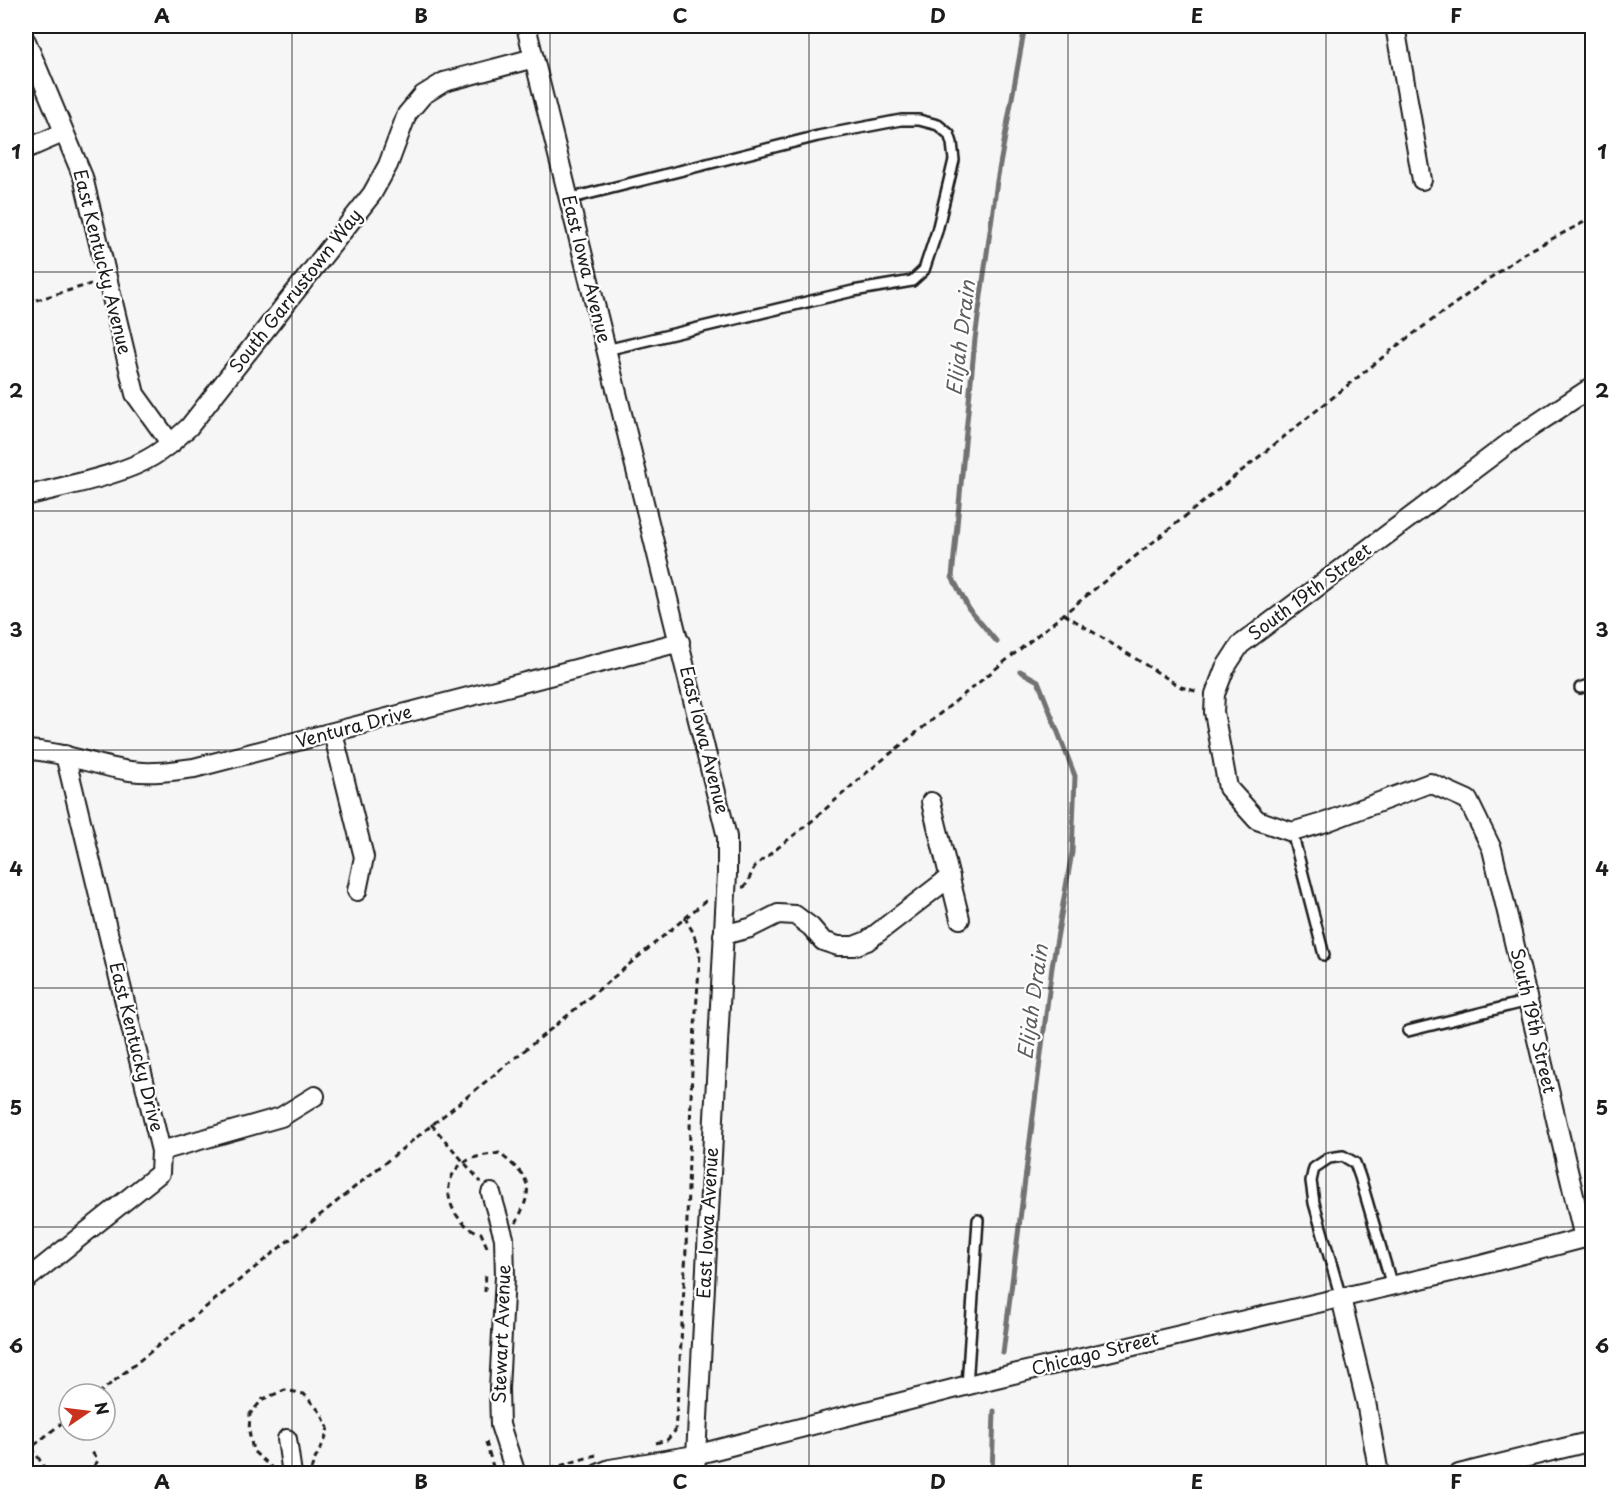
<svg xmlns="http://www.w3.org/2000/svg" width="1618" height="1499" viewBox="0 0 1618 1499" font-family="'Playpen Sans',sans-serif">
	<style>
		.lines { fill: none; stroke-linecap: round; stroke-linejoin: round }
		.stream { stroke: #727272; stroke-width: 5 }
		.lane-casing { stroke: #1c1c1c; stroke-width: 14 }
		.street-casing { stroke: #1c1c1c; stroke-width: 22 }
		.path { stroke: #1c1c1c; stroke-width: 3; stroke-dasharray: 6 4.5; stroke-linecap: butt }
		.lane { stroke: #fff; stroke-width: 9 }
		.street { stroke: #fff; stroke-width: 18 }
		.grid { fill: none; stroke: #1c1c1c; stroke-width: 1.5; stroke-opacity: 0.55 }
		.labels { text-anchor: middle; stroke-width: 4.5; stroke-linejoin: round; paint-order: stroke }
		.street-label { font-size: 18px; fill: #1c1c1c; stroke: #fff }
		.water-label { font-size: 20px; font-style: italic; fill: #5d5d5d; stroke: #fff }
		.neatline { fill: none; stroke: #1c1c1c; stroke-width: 2 }
		.grid-label { font-size: 20px; text-anchor: middle; font-weight: bold; fill: #1c1c1c }
	</style>
	<rect width="100%" height="100%" fill="#f6f6f6"/>
	<filter id="ink" filterUnits="userSpaceOnUse"><feTurbulence type="fractalNoise" baseFrequency=".0167" numOctaves="2"/><feDisplacementMap in="SourceGraphic" scale="12" xChannelSelector="R" yChannelSelector="G"/><feConvolveMatrix kernelMatrix="1 2 1 2 8 2 1 2 1" color-interpolation-filters="sRGB"/></filter>
	<g filter="url(#ink)">
		<g class="lines">
			<g class="stream">
				<polyline points="997,642 969,609 952,577 975,339 997,181 1025,26"/>
				<polyline points="1003,1353 1052,967 1072,852 1075,776 1038,681 1020,671"/>
				<polyline points="992,1474 994,1411"/>
			</g>
			<defs>
				<g id="lane">
					<polyline points="568,199 818,136 901,120 919,120 938,125 949,134 952,143 954,160 937,231 924,270 912,281 853,291 606,350"/>
					<polyline points="1580,688 1592,684"/>
					<polyline points="1292,832 1324,955"/>
					<polyline points="1408,1031 1528,1001"/>
					<polyline points="1341,1298 1314,1203 1311,1181 1314,1168 1329,1158 1343,1156 1355,1163 1360,1177 1392,1286"/>
					<polyline points="967,1386 978,1220"/>
				</g>
				<g id="street">
					<polyline points="526,26 727,837 727,874 695,1474"/>
					<polyline points="1395,26 1422,180"/>
					<polyline points="26,41 83,177 135,394 171,444"/>
					<polyline points="26,149 63,133"/>
					<path d="M26 496C63 486 121 476 153 456 166 448 177 438 189 427L372 194 388 165 407 114 423 95 444 82 534 58"/>
					<polyline points="333,733 364,857 357,891"/>
					<path d="M26 750C61 751 95 766 130 771 151 774 173 771 194 768L680 642"/>
					<polyline points="931,802 960,919"/>
					<polyline points="723,935 750,928 778,914 795,915 811,927 823,941 838,946 854,946 867,941 950,877"/>
					<polyline points="161,1151 281,1117 315,1096"/>
					<polyline points="491,1193 504,1238 505,1276 499,1389 500,1425 516,1474"/>
					<polyline points="1584,1238 1492,849 1468,800 1430,783 1326,822 1292,832 1257,820 1228,788 1214,712 1215,694 1225,668 1240,645 1521,434 1592,387"/>
					<polyline points="26,1280 160,1173 161,1151 65,755"/>
					<polyline points="1341,1298 1366,1402 1379,1474"/>
					<polyline points="287,1439 292,1474"/>
					<polyline points="598,1474 610,1469 695,1455 992,1379 1481,1265 1592,1236"/>
					<polyline points="1459,1474 1592,1441"/>
				</g>
			</defs>
			<use href="#lane" class="lane-casing"/>
			<use href="#street" class="street-casing"/>
			<g class="path">
				<polyline points="26,303 91,284"/>
				<polyline points="1064,614 1181,687 1199,692"/>
				<path d="M742 887H744C751 880 750 872 756 865L812 821 865 774 1398 345 1523 254 1592 218"/>
				<polyline points="431,1124 481,1182"/>
				<path d="M487 1247 481 1233C452 1225 435 1184 463 1163 473 1156 488 1155 499 1153 531 1179 535 1185 516 1223"/>
				<polyline points="485,1292 486,1271"/>
				<polyline points="98,1394 556,1025 708,899"/>
				<polyline points="486,1442 495,1474"/>
				<polyline points="656,1443 667,1440 675,1431 679,1380 686,1249 692,1069 700,954 693,932 685,918"/>
				<polyline points="32,1447 48,1474"/>
				<polyline points="26,1452 69,1417"/>
				<polyline points="274,1470 253,1451 249,1431 250,1414 263,1399 285,1390 304,1394 321,1413 328,1428 325,1440 313,1463 310,1474"/>
				<polyline points="530,1470 543,1471 596,1455"/>
				<polyline points="87,1474 98,1461 90,1449"/>
			</g>
			<use href="#lane" class="lane"/>
			<use href="#street" class="street"/>
		</g>
	</g>
	<path class="grid" d="M292 26V1474M550 26V1474M809 26V1474M1068 26V1474M1326 26V1474M26 272H1592M26 511H1592M26 750H1592M26 988H1592M26 1227H1592"/>
	<g class="labels">
		<g class="street-label">
			<text transform="translate(102 262) rotate(76)" y="6">East Kentucky Avenue</text>
			<text transform="translate(586 269) rotate(76)" y="6">East Iowa Avenue</text>
			<text transform="translate(296 291) rotate(-52)" y="6">South Garrustown Way</text>
			<text transform="translate(1310 592) rotate(-37)" y="6">South 19th Street</text>
			<text transform="translate(354 727) rotate(-15)" y="6">Ventura Drive</text>
			<text transform="translate(704 740) rotate(76)" y="6">East Iowa Avenue</text>
			<text transform="translate(1533 1021) rotate(77)" y="6">South 19th Street</text>
			<text transform="translate(136 1047) rotate(76)" y="6">East Kentucky Drive</text>
			<text transform="translate(708 1223) rotate(-87)" y="6">East Iowa Avenue</text>
			<text transform="translate(502 1334) rotate(-88)" y="6">Stewart Avenue</text>
			<text transform="translate(1095 1354) rotate(-14)" y="6">Chicago Street</text>
		</g>
		<g class="water-label">
			<text transform="translate(961 338) rotate(-83)" y="7">Elijah Drain</text>
			<text transform="translate(1033 1002) rotate(-82)" y="7">Elijah Drain</text>
		</g>
	</g>
	<rect width="1618" height="1499" fill="none" stroke="#fff" stroke-width="66"/>
	<g transform="translate(87 1412) rotate(76)"><circle r="28" fill="#ffffff" stroke="#a4a4a4" stroke-width="1.5"/>
	<path d="M0-4.5L10 22L0 15L-10 22Z" fill="#c8321e"/>
	<text y="-9" font-size="16" font-weight="bold" text-anchor="middle" fill="#1c1c1c">N</text>
	</g>
	<rect x="33" y="33" width="1552" height="1433" class="neatline"/>
	<g class="grid-label">
		<text x="162" y="23">A</text>
		<text x="421" y="23">B</text>
		<text x="680" y="23">C</text>
		<text x="938" y="23">D</text>
		<text x="1197" y="23">E</text>
		<text x="1456" y="23">F</text>
		<text x="16" y="159">1</text>
		<text x="1602" y="159">1</text>
		<text x="16" y="398">2</text>
		<text x="1602" y="398">2</text>
		<text x="16" y="637">3</text>
		<text x="1602" y="637">3</text>
		<text x="16" y="876">4</text>
		<text x="1602" y="876">4</text>
		<text x="16" y="1115">5</text>
		<text x="1602" y="1115">5</text>
		<text x="16" y="1353">6</text>
		<text x="1602" y="1353">6</text>
		<text x="162" y="1489">A</text>
		<text x="421" y="1489">B</text>
		<text x="680" y="1489">C</text>
		<text x="938" y="1489">D</text>
		<text x="1197" y="1489">E</text>
		<text x="1456" y="1489">F</text>
	</g>
</svg>
